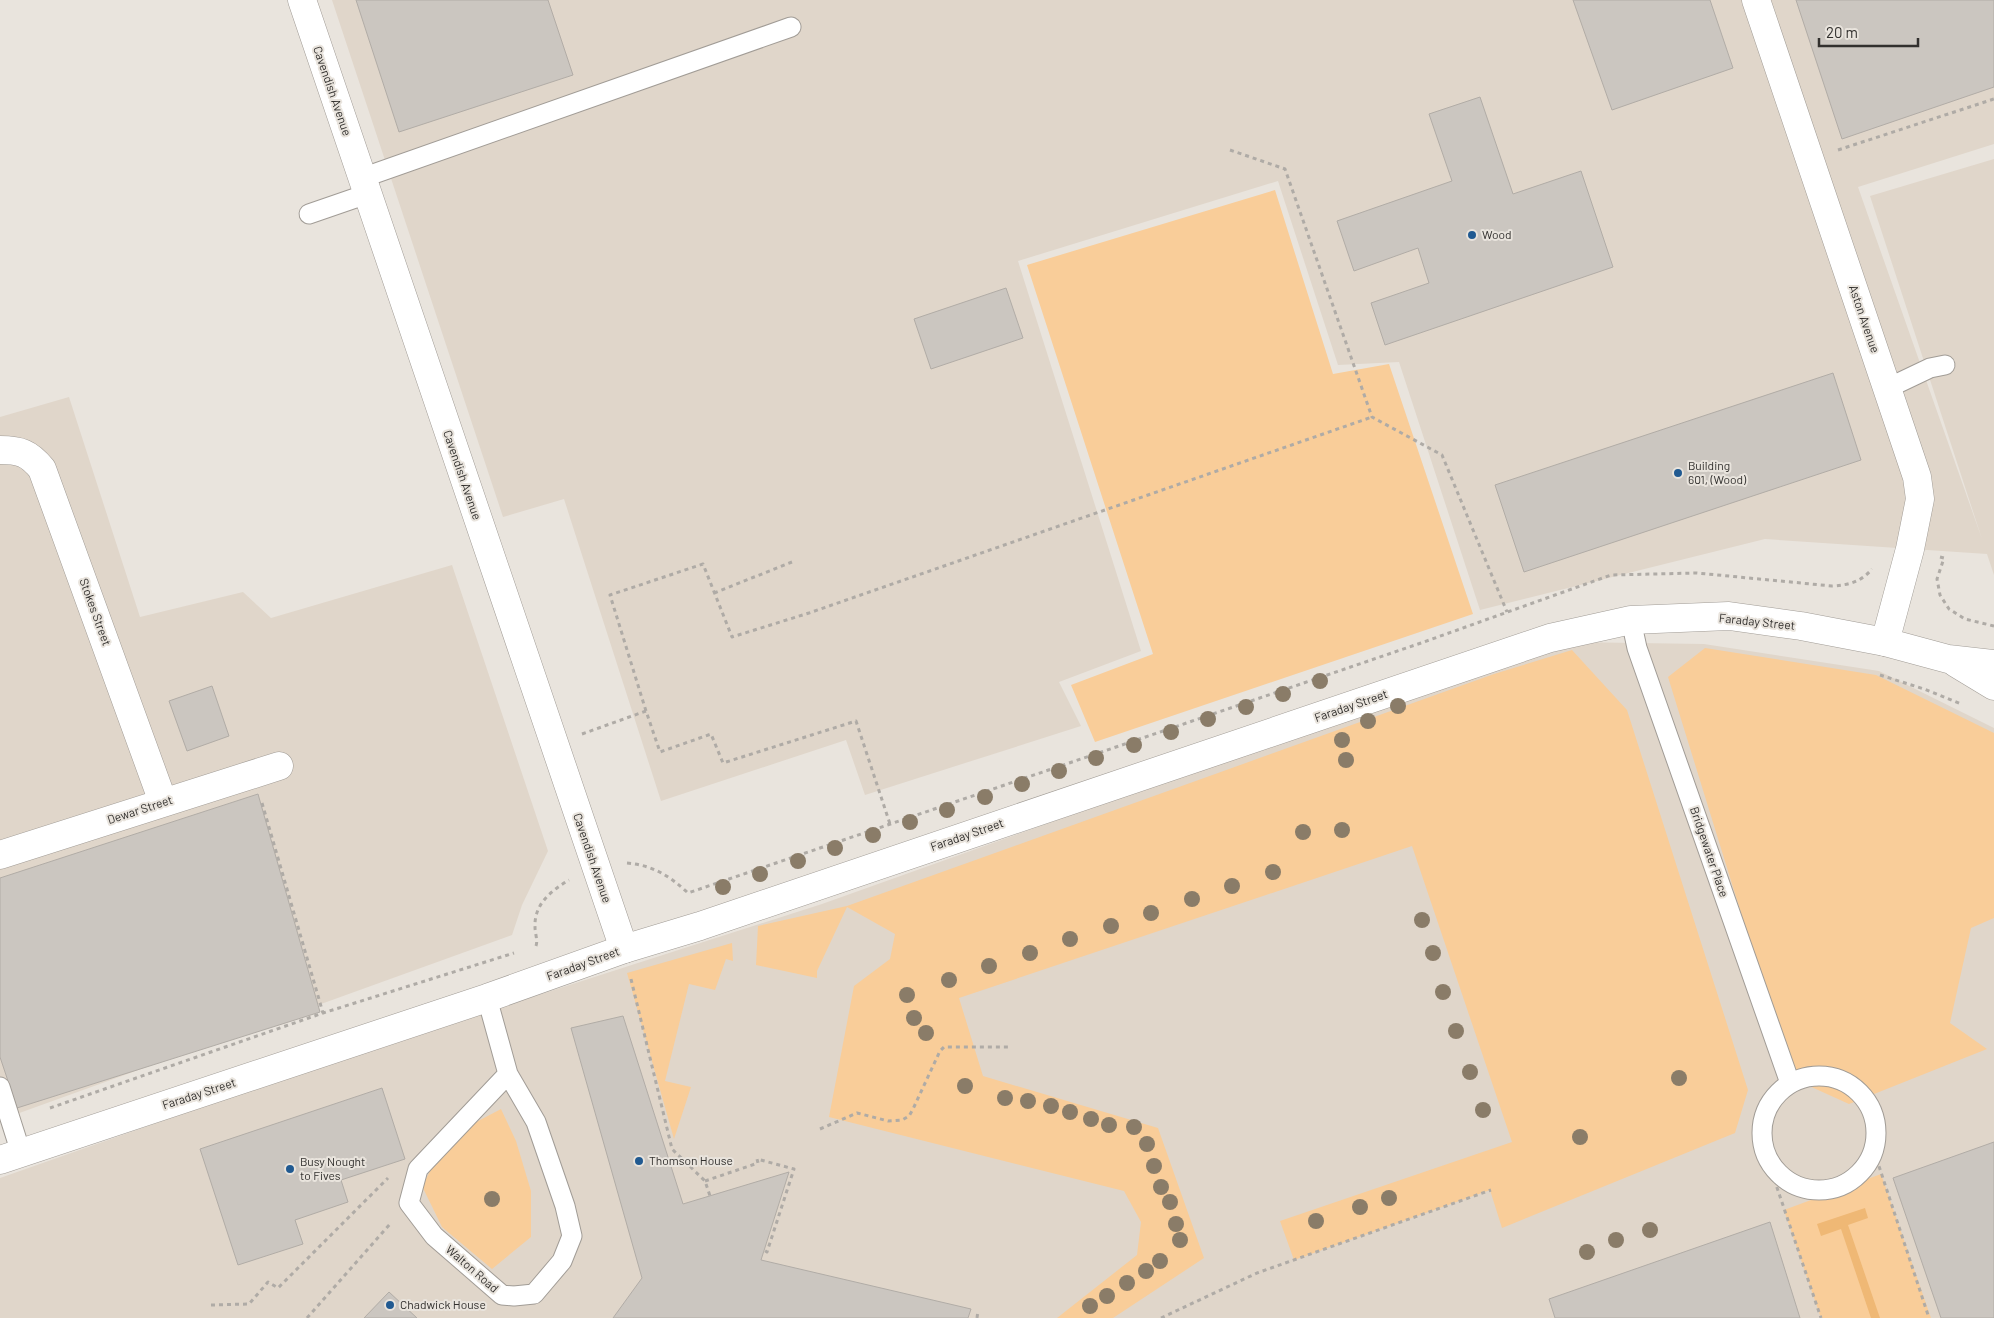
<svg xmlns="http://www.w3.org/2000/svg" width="1994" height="1318" viewBox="0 0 1994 1318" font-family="Barlow,sans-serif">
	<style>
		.built { fill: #e0d6ca }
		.green { fill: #f9cd99 }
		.water { fill: #efb875 }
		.building { fill: #cbc6c0; stroke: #b1aca6 }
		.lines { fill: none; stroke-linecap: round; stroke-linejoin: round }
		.lane-casing { stroke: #a19c96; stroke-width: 21 }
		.street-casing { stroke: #a19c96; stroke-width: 29 }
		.path { stroke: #afaba6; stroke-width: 3; stroke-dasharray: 4 4; stroke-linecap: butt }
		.lane { stroke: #fff; stroke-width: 19 }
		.street { stroke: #fff; stroke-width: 28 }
		.tree { fill: #8a7c68 }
		.poi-dot { fill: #215a91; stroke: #e9e4dd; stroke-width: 2 }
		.labels { text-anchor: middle; stroke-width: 4; stroke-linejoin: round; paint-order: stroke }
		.street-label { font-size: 12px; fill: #32302e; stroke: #e9e4dd }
		.poi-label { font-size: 12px; fill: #32302e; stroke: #e9e4dd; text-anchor: start }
	</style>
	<rect width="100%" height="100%" fill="#e9e4dd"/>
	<g class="built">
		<polygon points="332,0 1994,0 1994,144 1858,187 1982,539 1870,196 1994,159 1994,575 1987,554 1765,539 1480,610 1399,362 1338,365 1278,181 1018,261 1141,651 1059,682 1081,726 865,795 846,740 661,801 564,499 503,517"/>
		<polygon points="69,397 140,617 243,592 271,618 452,565 548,851 522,905 512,935 0,1120 0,417"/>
		<polygon points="1569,642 1704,644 1879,671 1994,728 1994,1318 0,1318 0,1178 336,1060 822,904 1474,671"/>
	</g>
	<g class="green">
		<polygon points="1275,190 1333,374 1389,364 1473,614 1095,742 1071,685 1153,654 1027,265"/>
		<polygon points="1705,648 1876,675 1994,733 1994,918 1971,928 1950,1023 1987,1049 1849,1104 1807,1085 1784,1052 1668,677"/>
		<polygon points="1572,650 1627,710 1748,1090 1735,1133 1502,1228 1490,1190 1294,1260 1280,1221 1512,1142 1412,846 959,998 983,1076 1158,1128 1204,1258 1113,1318 1057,1318 1137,1255 1141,1222 1124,1191 829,1117 854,986 890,959 895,934 847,907 817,971 817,978 756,965 758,926 847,906 1494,674"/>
		<polygon points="732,943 733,961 726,959 715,990 689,984 665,1081 691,1087 674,1139 627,973"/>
		<polygon points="501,1109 516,1141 531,1191 531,1237 492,1269 442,1227 422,1186 439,1155 465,1128"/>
		<polygon points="1881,1174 1931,1318 1821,1318 1784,1210"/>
	</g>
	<polygon class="water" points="1865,1208 1868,1218 1848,1225 1880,1318 1871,1318 1841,1229 1821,1236 1817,1224"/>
	<g class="building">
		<polygon points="356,0 548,0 573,75 399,132"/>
		<polygon points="1573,0 1710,0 1733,68 1612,110"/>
		<polygon points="1796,0 1994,0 1994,87 1842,139"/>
		<polygon points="1480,97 1513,194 1581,171 1613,267 1385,345 1371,303 1429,283 1418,248 1354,271 1337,221 1452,181 1429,114"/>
		<polygon points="1006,288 1023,338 931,369 914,319"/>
		<polygon points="1833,373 1861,460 1524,572 1495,485"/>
		<polygon points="212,686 229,736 187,751 169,701"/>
		<polygon points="258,794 320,1012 17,1108 0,1057 0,878"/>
		<polygon points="623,1016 683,1204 789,1172 761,1260 971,1309 968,1318 613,1318 642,1278 571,1028"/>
		<polygon points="382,1088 405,1159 341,1180 348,1202 295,1220 303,1244 238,1265 200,1149"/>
		<polygon points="1994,1142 1994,1318 1941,1318 1893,1178"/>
		<polygon points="1770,1222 1800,1318 1555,1318 1549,1299"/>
		<polygon points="389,1292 417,1318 364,1318"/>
	</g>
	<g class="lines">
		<defs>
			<g id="lane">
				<polyline points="362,178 791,27"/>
				<polyline points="309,214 367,194"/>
				<polyline points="1888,388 1930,368 1945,365"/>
				<polyline points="1631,620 1637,648 1790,1083"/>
				<polyline points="487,998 508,1074 536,1122 565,1206 572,1236 562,1261 534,1294 514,1296 502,1295 434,1236 409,1203 418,1169 508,1074"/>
				<circle cx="1819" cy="1133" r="57"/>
				<polyline points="0,1087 21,1153"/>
			</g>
			<g id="street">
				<polyline points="302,0 624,949"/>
				<polyline points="1756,0 1917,477 1920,499 1910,549 1885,642"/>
				<path d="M0 450C20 450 29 453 42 469L163 802"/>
				<polyline points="1956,663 1994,686"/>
				<polyline points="0,855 279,766"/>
				<polyline points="0,1160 487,998 624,949 700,926 1550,638 1631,620 1729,616 1801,626 1885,642 1948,659 1994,664"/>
			</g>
		</defs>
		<use href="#lane" class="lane-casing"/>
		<use href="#street" class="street-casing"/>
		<g class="path">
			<polyline points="1230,150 1285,169 1372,417 1442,455 1507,612"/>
			<polyline points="1838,150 1994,99"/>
			<polyline points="1940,557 1944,558 1937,579 1940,595 1949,609 1965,619 1994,626"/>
			<polyline points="714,593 792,562"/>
			<polyline points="1880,675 1924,689 1961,704"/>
			<polyline points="646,711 610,595 703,564 732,637 809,613 1372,417"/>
			<polyline points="582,734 646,711 660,752 711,734 723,763 856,721 890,824"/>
			<polyline points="262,803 323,1013"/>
			<path d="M627 863C652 865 670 876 688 893L1421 643 1611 575 1697 573 1832 586C1849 585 1861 582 1872 569"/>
			<path d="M536 946C538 941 535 933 535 927 534 904 551 891 569 880"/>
			<polyline points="631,979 672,1149 705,1181 710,1196"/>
			<polyline points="50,1108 323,1013 514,953"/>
			<polyline points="820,1129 857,1113 888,1121 902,1120 909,1116 913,1109 940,1051 944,1047 1009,1047"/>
			<polyline points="1764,1149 1821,1318"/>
			<polyline points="1874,1151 1929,1318"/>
			<polyline points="705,1181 758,1163 757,1159 794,1169 767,1252 764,1250"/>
			<polyline points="211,1305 249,1304 268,1282 278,1288 388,1178"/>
			<polyline points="307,1318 391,1223"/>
			<polyline points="977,1318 978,1311"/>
			<polyline points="1161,1318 1257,1273 1491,1190"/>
		</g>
		<use href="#lane" class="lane"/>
		<use href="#street" class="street"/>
	</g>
	<g class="tree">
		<circle cx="1320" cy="681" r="8"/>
		<circle cx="1283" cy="694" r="8"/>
		<circle cx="1398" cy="706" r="8"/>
		<circle cx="1246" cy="707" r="8"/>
		<circle cx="1208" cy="719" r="8"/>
		<circle cx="1368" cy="721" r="8"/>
		<circle cx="1171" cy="732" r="8"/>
		<circle cx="1342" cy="740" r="8"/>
		<circle cx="1134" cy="745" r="8"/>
		<circle cx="1096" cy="758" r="8"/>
		<circle cx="1346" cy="760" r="8"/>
		<circle cx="1059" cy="771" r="8"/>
		<circle cx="1022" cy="784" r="8"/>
		<circle cx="985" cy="797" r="8"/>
		<circle cx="947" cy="810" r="8"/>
		<circle cx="910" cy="822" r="8"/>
		<circle cx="1342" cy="830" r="8"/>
		<circle cx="1303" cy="832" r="8"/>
		<circle cx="873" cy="835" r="8"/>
		<circle cx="835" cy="848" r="8"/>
		<circle cx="798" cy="861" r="8"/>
		<circle cx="1273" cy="872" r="8"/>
		<circle cx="760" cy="874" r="8"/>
		<circle cx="1232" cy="886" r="8"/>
		<circle cx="723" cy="887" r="8"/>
		<circle cx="1192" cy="899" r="8"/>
		<circle cx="1151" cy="913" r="8"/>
		<circle cx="1422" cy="920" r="8"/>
		<circle cx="1111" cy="926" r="8"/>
		<circle cx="1070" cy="939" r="8"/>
		<circle cx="1030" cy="953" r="8"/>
		<circle cx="1433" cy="953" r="8"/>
		<circle cx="989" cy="966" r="8"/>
		<circle cx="949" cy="980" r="8"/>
		<circle cx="1443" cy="992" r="8"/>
		<circle cx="907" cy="995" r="8"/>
		<circle cx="914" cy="1018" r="8"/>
		<circle cx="1456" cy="1031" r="8"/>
		<circle cx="926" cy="1033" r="8"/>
		<circle cx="1470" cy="1072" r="8"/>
		<circle cx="1679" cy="1078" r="8"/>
		<circle cx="965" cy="1086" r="8"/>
		<circle cx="1005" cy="1098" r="8"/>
		<circle cx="1028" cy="1101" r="8"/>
		<circle cx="1051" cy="1106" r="8"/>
		<circle cx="1483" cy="1110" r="8"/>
		<circle cx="1070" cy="1112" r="8"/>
		<circle cx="1091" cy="1119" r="8"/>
		<circle cx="1109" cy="1125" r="8"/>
		<circle cx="1134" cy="1127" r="8"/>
		<circle cx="1580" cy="1137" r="8"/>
		<circle cx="1147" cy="1144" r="8"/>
		<circle cx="1154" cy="1166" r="8"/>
		<circle cx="1161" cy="1187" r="8"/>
		<circle cx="1389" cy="1198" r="8"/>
		<circle cx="492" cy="1199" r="8"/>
		<circle cx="1170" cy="1202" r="8"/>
		<circle cx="1360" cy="1207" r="8"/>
		<circle cx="1316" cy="1221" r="8"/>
		<circle cx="1176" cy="1224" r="8"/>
		<circle cx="1650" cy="1230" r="8"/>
		<circle cx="1180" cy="1240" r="8"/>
		<circle cx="1616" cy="1240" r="8"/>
		<circle cx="1587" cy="1252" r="8"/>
		<circle cx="1160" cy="1261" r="8"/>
		<circle cx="1146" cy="1271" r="8"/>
		<circle cx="1127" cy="1283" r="8"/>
		<circle cx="1107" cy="1296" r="8"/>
		<circle cx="1090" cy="1306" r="8"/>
	</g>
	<g class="poi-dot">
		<circle cx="1472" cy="235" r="5"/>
		<circle cx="1678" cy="473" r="5"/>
		<circle cx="639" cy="1161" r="5"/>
		<circle cx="290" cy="1169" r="5"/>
		<circle cx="390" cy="1305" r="5"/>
	</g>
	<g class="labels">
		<g class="street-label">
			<text transform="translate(332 91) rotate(71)" y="4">Cavendish Avenue</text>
			<text transform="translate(1864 319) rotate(71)" y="4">Aston Avenue</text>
			<text transform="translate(462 475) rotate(71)" y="4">Cavendish Avenue</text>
			<text transform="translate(95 612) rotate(70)" y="4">Stokes Street</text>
			<text transform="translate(1757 622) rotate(6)" y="4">Faraday Street</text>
			<text transform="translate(1351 706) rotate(-19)" y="4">Faraday Street</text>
			<text transform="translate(140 810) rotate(-18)" y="4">Dewar Street</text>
			<text transform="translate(967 835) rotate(-19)" y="4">Faraday Street</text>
			<text transform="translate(1709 852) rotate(71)" y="4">Bridgewater Place</text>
			<text transform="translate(592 858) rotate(71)" y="4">Cavendish Avenue</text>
			<text transform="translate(583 964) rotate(-20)" y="4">Faraday Street</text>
			<text transform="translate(199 1094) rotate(-18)" y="4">Faraday Street</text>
			<text transform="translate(472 1269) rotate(41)" y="4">Walton Road</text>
		</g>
		<g class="poi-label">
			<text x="1482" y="239">Wood</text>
			<text x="1688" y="470">Building<tspan x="1688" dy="14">601, (Wood)</tspan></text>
			<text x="649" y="1165">Thomson House</text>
			<text x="300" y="1166">Busy Nought<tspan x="300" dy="14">to Fives</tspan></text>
			<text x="400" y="1309">Chadwick House</text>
		</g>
	</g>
	<path d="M1819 38v8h99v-8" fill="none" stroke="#32302e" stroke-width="2.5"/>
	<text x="1826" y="38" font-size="15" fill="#32302e" stroke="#e9e4dd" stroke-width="4" paint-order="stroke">20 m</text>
</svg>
